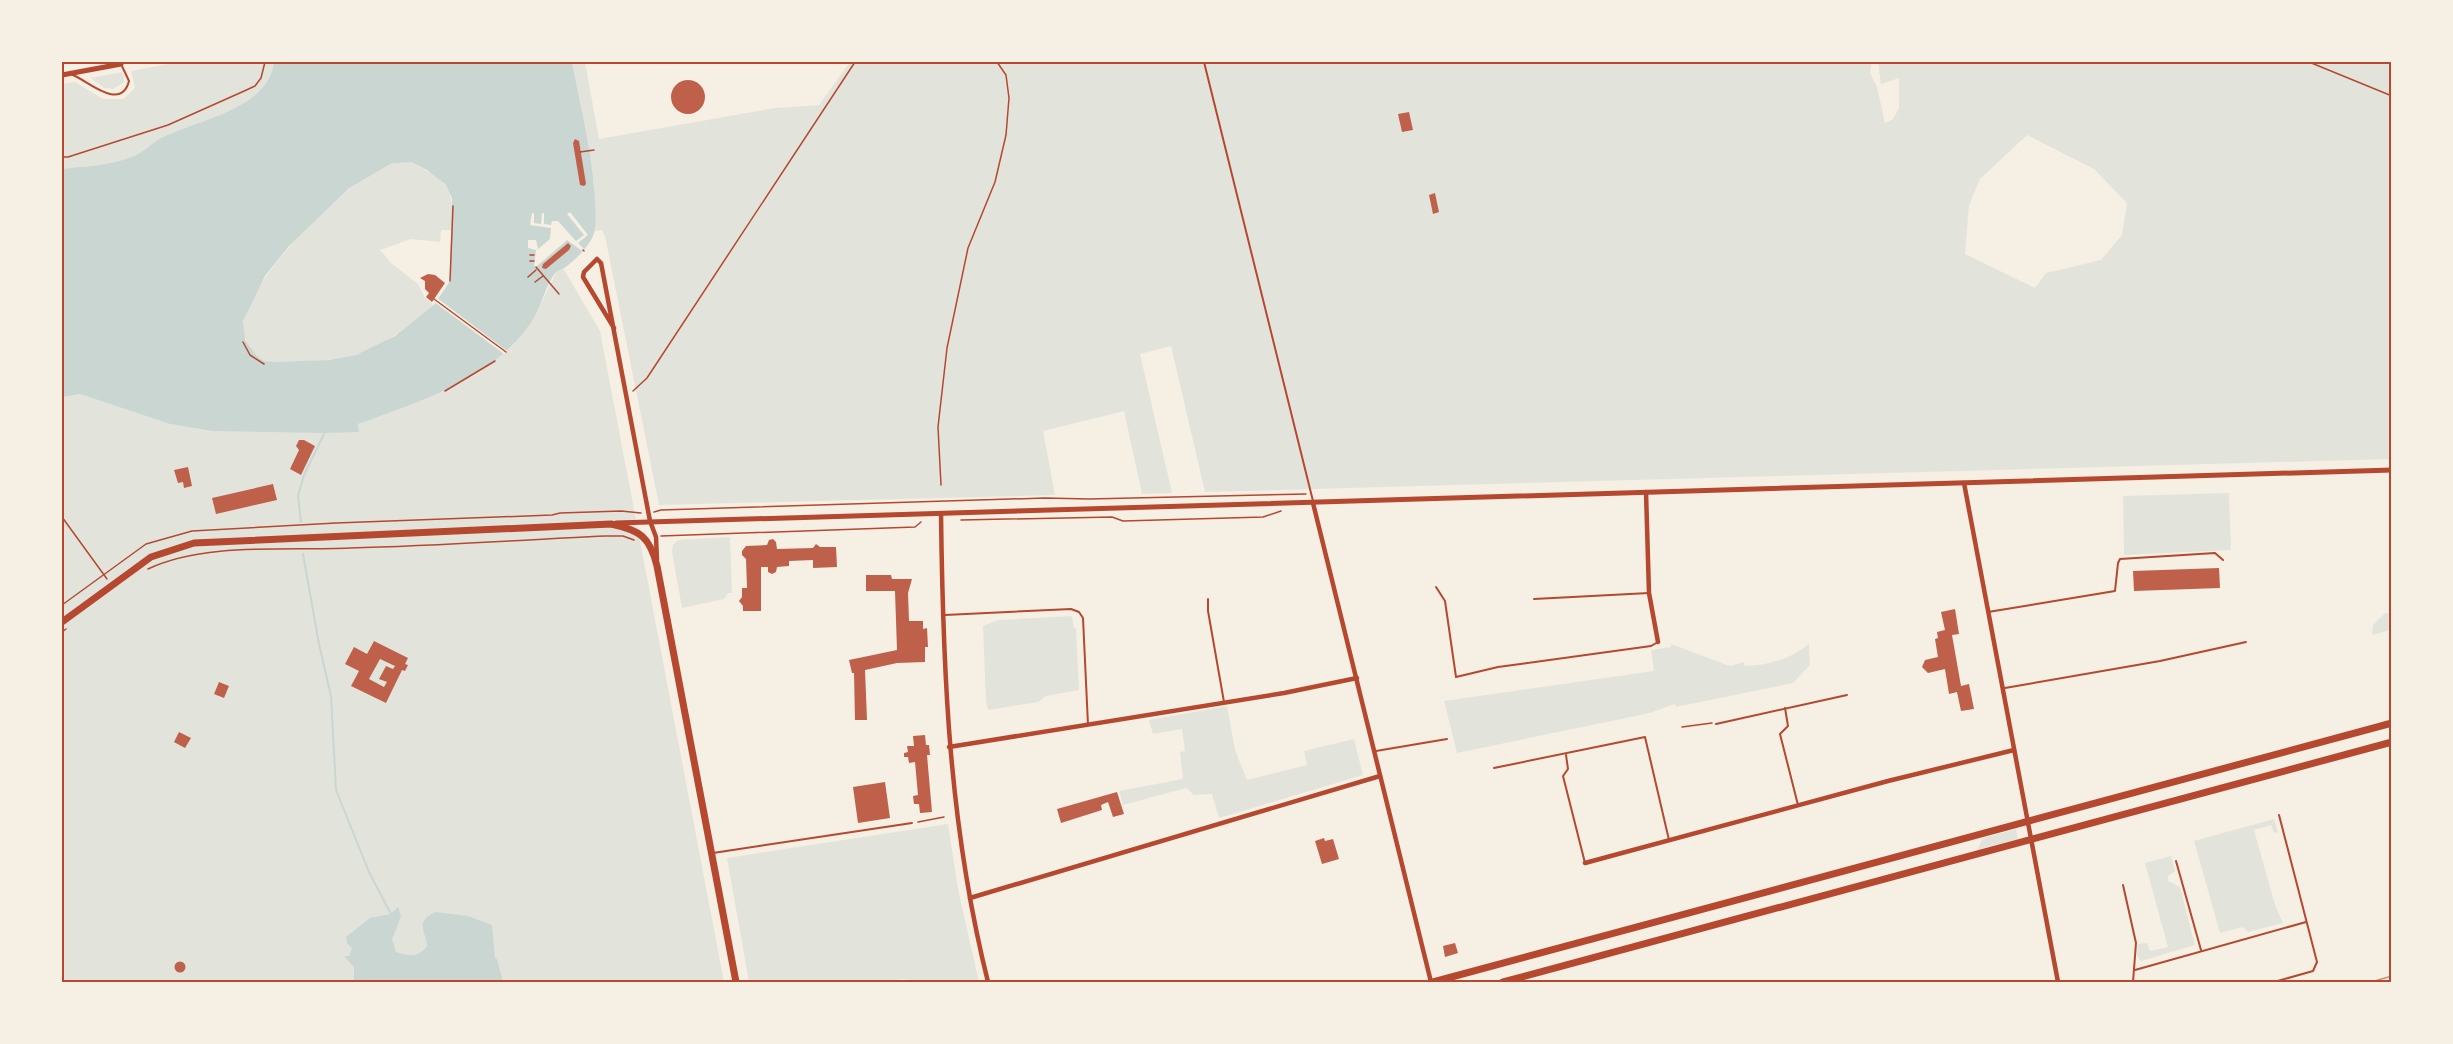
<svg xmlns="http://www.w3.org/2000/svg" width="2453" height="1044" viewBox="0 0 2453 1044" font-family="Figtree,sans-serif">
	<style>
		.green { fill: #e2e4dc; fill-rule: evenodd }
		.water { fill: #c9d6d2; fill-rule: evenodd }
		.pier { fill: #f6efe4 }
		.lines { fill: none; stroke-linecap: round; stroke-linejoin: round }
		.stream { stroke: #c9d6d2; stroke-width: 2 }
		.building { fill: #bf614a; fill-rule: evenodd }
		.path { stroke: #b5482f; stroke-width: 1.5 }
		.service { stroke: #b5482f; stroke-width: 2 }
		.minor { stroke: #b5482f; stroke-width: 4.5 }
		.tertiary { stroke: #b5482f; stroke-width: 5 }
		.primary { stroke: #b5482f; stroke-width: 7 }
		.tram { stroke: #cf8b77; stroke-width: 1.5 }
		.neatline { fill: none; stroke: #b5482f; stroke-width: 2 }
	</style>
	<rect width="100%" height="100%" fill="#f6efe4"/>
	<g class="green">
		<path d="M168 62H274V64C263 112 199 119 162 138 152 143 144 151 135 156 113 167 85 166 62 169V84L75 82 103 99H123L135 88 131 71 168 64Z"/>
		<path d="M572 62H585L599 139 775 108 819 105 850 62H1872L1870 73 1877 87 1885 123 1893 119 1899 108V78L1881 84 1878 62H2391V459L1205 492 1171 346 1140 354 1172 493 1142 494 1124 411 1043 431 1055 495 659 505 605 236 602 230 595 231 594 183ZM2027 135 2094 169 2127 203 2122 235 2101 260 2046 273 2035 288 1965 254 1969 205 1980 179Z"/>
		<polygon points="122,72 124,76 124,82 113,89 104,88 91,78"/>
		<path d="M410 162C449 181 454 188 452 230H441L440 242 411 239 380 250 391 263 418 284 425 298 434 305C411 325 387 343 358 354 344 360 276 366 263 361 251 356 243 339 243 327 243 290 320 210 349 188 357 181 367 177 376 172 381 169 387 164 392 163 398 161 405 162 410 162Z"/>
		<polygon points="563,268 600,331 724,982 62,982 62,397 80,394 170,424 212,431 359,431 358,424 445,391 479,373 532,321 557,271"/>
		<polygon points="2229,493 2231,550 2124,555 2123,496"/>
		<polygon points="730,537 732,593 728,593 724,599 682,608 672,552 673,545 678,540"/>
		<polygon points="2385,613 2391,613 2391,630 2372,635 2373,625"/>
		<polygon points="1072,616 1074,628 1076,628 1079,690 1046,696 1038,702 988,710 986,702 983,626 998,620"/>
		<path d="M1671 644 1730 666 1744 662V666C1767 666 1791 659 1809 644L1810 665 1793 683 1676 707 1675 704 1650 713 1457 753 1444 701 1654 671 1651 650 1671 647Z"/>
		<polygon points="1227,706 1235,750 1247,780 1307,765 1304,751 1354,739 1363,775 1219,818 1212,794 1194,795 1186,788 1123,805 1119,791 1183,779 1180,752 1185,751 1182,729 1153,734 1149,720"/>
		<polygon points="2274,819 2278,832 2274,833 2271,825 2254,830 2275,905 2283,923 2248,932 2243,927 2220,933 2194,841"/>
		<polygon points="948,824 958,889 979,982 906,982 905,979 887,982 749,982 727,858"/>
		<polygon points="2016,829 2018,839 1977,850 1983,838"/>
		<polygon points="2171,856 2175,871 2168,876 2168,881 2180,887 2195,945 2141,961 2137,956 2138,944 2147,943 2150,951 2168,947 2145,863"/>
	</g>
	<g class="water">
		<path d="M274 62H572C581 111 599 180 595 229 593 243 576 260 564 268 562 269 558 270 556 272 546 284 541 307 532 321 491 381 422 400 358 424L359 432 325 433 212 431 170 424 80 394 62 397V169C85 166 112 166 134 156 144 152 152 143 161 138 196 120 268 110 274 62ZM411 162 427 170 445 184 452 198 450 281 434 305 395 336 356 355 329 360 277 362 264 361 257 356 245 340 243 321 265 276 289 246 349 188 392 163Z"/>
		<path d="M398 907 401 917 392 939 396 952C409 957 420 957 427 946 426 930 414 923 435 912L468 916 492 925 495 958 497 959 503 982H354V967L344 956H349L352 948 347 943 346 937 370 918 391 914Z"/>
	</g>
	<g class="pier">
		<polygon points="570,212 588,235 578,243 584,249 582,251 567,240 536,267 534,266 536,250 528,248 528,240 536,240 538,249 550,239 551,228 530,225 532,213 534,213 534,223 541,224 542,213 544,213 544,224 551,225 552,221 558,221 576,241 584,235 567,214"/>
		<polygon points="436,297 507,351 504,354 433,301"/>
	</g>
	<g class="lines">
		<g class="stream">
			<polyline points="301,522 298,496 304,475 325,432"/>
			<polyline points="303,554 319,644 331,696 336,790 369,872 391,914"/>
		</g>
	</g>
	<g class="building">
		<circle cx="688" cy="97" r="17"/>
		<polygon points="1409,112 1413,130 1402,132 1398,114"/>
		<polygon points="575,139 579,141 586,184 584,186 580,185 573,143"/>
		<polygon points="1435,193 1439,212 1433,214 1429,195"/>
		<polygon points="568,243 571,246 569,250 546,269 542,268 543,264"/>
		<polygon points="428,274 435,275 445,283 432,302 426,297 429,293 425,289 425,281 420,278"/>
		<polygon points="299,440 304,440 315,446 301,475 290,469 299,450 296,446"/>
		<polygon points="188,467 192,486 184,488 183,482 178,483 174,470"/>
		<polygon points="273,484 277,500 216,514 212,498"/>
		<polygon points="773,539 776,542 777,549 813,548 816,544 820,547 836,547 837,567 813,568 813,560 789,561 789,566 777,567 776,572 772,574 768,572 768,567 761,567 761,611 743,611 743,606 739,601 742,597 742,588 747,588 746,559 742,555 742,551 746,546 767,545 769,540"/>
		<polygon points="2219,568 2220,588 2134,591 2133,571"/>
		<polygon points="866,575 891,575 892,579 912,579 908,593 909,621 923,621 923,629 927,628 928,647 925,647 925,662 897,663 865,670 867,720 855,720 854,673 852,673 849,660 897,650 895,591 866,591"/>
		<polygon points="1955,609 1959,634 1952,635 1961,686 1969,684 1974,709 1961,711 1957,692 1949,694 1945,669 1928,673 1922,667 1925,660 1938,657 1935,639 1938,638 1937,632 1945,630 1941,612"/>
		<path d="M374 641 408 658 405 664 408 665 405 671 402 670 386 703 351 686 359 671 345 664 354 647 367 654ZM380 659 395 666 393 669 386 666 379 679 387 682 384 687 369 679Z"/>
		<polygon points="219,682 229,686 224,698 214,694"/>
		<polygon points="179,732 191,738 185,748 174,742"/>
		<polygon points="925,735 926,745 929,745 930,755 927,755 932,812 920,813 919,804 914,804 913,796 918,795 915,762 909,763 908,757 904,757 904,753 908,752 907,746 914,746 913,736"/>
		<polygon points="885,782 890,818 858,823 853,787"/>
		<polygon points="1117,792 1124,814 1113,817 1108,802 1101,805 1102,810 1061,823 1057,809"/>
		<polygon points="1324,838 1325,841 1333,839 1339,859 1322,864 1315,841"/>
		<polygon points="1455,943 1458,953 1445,957 1443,946"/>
		<circle cx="180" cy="967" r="5.5"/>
	</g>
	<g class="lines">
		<g class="path">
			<polyline points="2309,62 2392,96"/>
			<polyline points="580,152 594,150"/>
			<polyline points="62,157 68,157 168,125 242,92 255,86 261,78 265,62"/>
			<polyline points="583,250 584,251"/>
			<polyline points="530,255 534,255"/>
			<polyline points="530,261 534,261"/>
			<polyline points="536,267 559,294"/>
			<polyline points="528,277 536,270"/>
			<polyline points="450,281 453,206"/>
			<polyline points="535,282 543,276"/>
			<polyline points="434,299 506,352"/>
			<polyline points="243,342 250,355 264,364"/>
			<polyline points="445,391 495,361"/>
			<polyline points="633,391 647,378 855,62"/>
			<polyline points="941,485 938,427 947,348 968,248 995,182 1006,135 1009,98 1006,75 997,62"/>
			<polyline points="654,512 661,510 1045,498 1089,499 1306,494"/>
			<polyline points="62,517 107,579"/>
			<polyline points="961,520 1112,517 1123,521 1263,517 1281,511"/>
			<polyline points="661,536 915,527 921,522"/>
			<path d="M148 569C205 542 287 551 350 548 435 546 520 540 605 536H623L634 540"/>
			<polyline points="62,605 146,544 192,531 336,523 552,515 560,513 621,511 641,513"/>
			<polyline points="62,632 66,629"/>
			<polyline points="1682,727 1712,723"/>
			<polyline points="918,822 944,817"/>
		</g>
		<g class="service">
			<polyline points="1204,62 1313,501"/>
			<path d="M73 75C88 81 121 112 129 81L121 64"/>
			<polyline points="1436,587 1445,601 1456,677 1498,667 1651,646 1658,642"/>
			<polyline points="1208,599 1208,611 1224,702"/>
			<polyline points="1534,599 1649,593"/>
			<polyline points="1988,612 2115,591 2118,563 2120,559 2215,553 2223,560"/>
			<polyline points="945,615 1071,609 1079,612 1083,618 1088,725"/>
			<polyline points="2005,688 2160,661 2246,642"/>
			<polyline points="1785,708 1788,726 1780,734 1798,805"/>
			<polyline points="1716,724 1847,695"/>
			<polyline points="1376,751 1447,739"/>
			<polyline points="1566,755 1568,769 1563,776 1585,863"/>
			<polyline points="1494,768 1645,737 1669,840"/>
			<polyline points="713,853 912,823"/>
			<polyline points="2176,861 2201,950"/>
			<polyline points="2123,885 2136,943 2133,982"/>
			<polyline points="2135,970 2306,922"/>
			<polyline points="2274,982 2313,971 2317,962 2279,815"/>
		</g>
		<g class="minor">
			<polyline points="614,328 583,277 584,272 597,259 601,263 650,521 656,537 657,560"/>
			<polyline points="1964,483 2058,982"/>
			<polyline points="1646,492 1649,593 1658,642"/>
			<polyline points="1313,503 1431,982"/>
			<path d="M941 514C943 674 949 826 988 982"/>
			<polyline points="949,747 1284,693 1357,678"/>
			<polyline points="1585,863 1888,781 2014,750"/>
			<polyline points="970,898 1380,776"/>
		</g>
		<g class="tertiary">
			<polyline points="62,75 121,64"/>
			<polyline points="616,523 2392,470"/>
		</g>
		<g class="primary">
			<path d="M62 622 151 557 194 543 611 524C640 530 650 537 657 566L736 982"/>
			<polyline points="1433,982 2392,723"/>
			<polyline points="1503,982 2392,742"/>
		</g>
		<polyline class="tram" points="2371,982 2392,976"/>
	</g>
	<rect width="2453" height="1044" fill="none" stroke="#f6efe4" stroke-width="126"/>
	<rect x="63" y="63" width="2327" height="918" class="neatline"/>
</svg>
